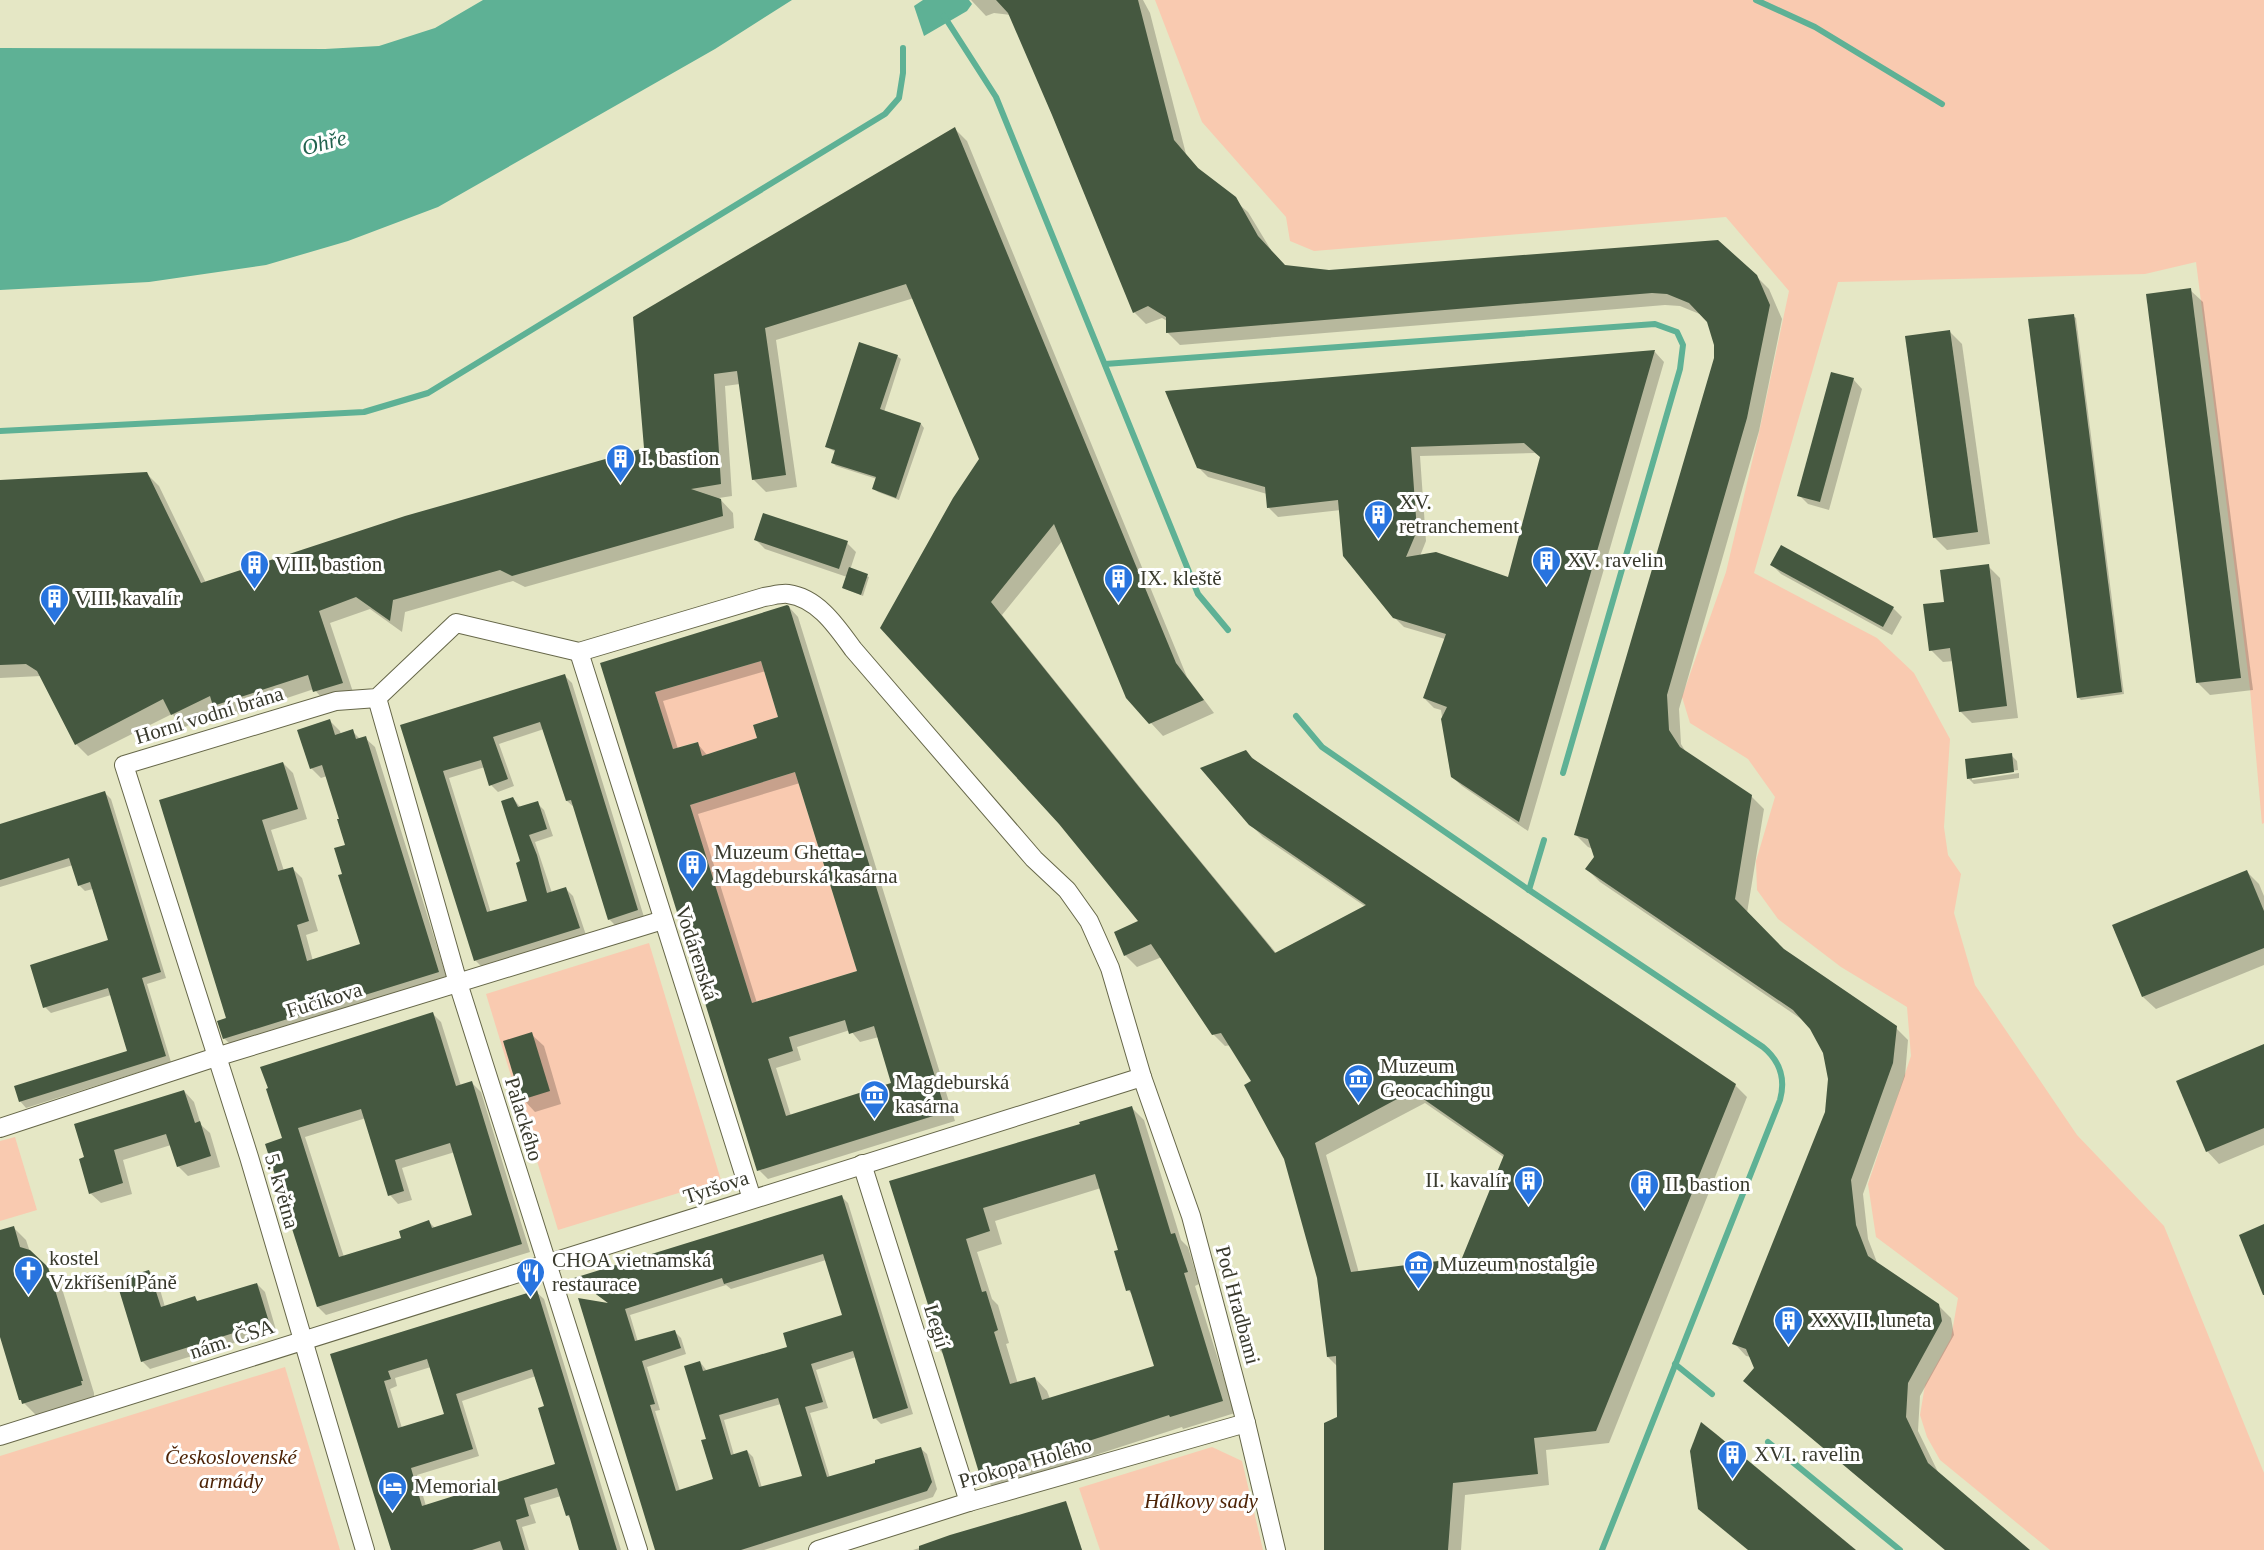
<svg xmlns="http://www.w3.org/2000/svg" width="2264" height="1550" viewBox="0 0 2264 1550" font-family="Georgia,serif">
	<style>
		.green { fill: #f9cab0 }
		.water { fill: #5eb195 }
		.shadow { fill: #0003; fill-rule: evenodd }
		.lines { fill: none; stroke-linecap: round; stroke-linejoin: round }
		.stream { stroke: #5eb195; stroke-width: 6 }
		.building { fill: #455840; fill-rule: evenodd }
		.street-casing { stroke: #666749; stroke-width: 20 }
		.street { stroke: #fff; stroke-width: 18 }
		.labels { text-anchor: middle; stroke-width: 6; stroke-linejoin: round; paint-order: stroke }
		.poi-label { font-size: 21px; fill: #38392c; stroke: #fff; text-anchor: start }
		.street-label { font-size: 21px; fill: #38392c; stroke: #fff }
		.park-label { font-size: 21px; font-style: italic; fill: #4d2306; stroke: #fff }
		.water-label { font-size: 22px; font-style: italic; fill: #22634f; stroke: #fff }
	</style>
	<rect width="100%" height="100%" fill="#e5e7c5"/>
	<g class="green">
		<polygon points="1155,0 2264,0 2264,823 2262,824 2250,689 2196,262 2145,274 1838,282 1754,573 1877,638 1914,673 1950,739 1944,827 1948,855 1961,874 1954,913 1975,985 2077,1135 2164,1226 2264,1473 2264,1550 2050,1550 1940,1460 1927,1437 1920,1415 1925,1385 1951,1338 1958,1298 1876,1237 1868,1184 1911,1056 1907,1007 1841,967 1778,919 1757,890 1756,861 1775,797 1748,759 1690,723 1682,697 1726,572 1760,428 1789,291 1726,217 1314,251 1290,241 1286,217 1202,122"/>
		<polygon points="761,661 778,717 753,725 757,738 702,756 697,742 673,749 655,692"/>
		<polygon points="795,772 857,971 752,1003 690,805"/>
		<polygon points="649,943 721,1180 558,1230 486,994"/>
		<polygon points="15,1137 37,1210 0,1221 0,1141"/>
		<polygon points="285,1367 340,1550 0,1550 0,1456"/>
		<polygon points="1212,1447 1242,1461 1263,1550 1100,1550 1079,1488"/>
	</g>
	<g class="water">
		<polygon points="483,0 792,0 715,49 438,207 348,241 266,265 149,282 0,290 0,48 325,49 379,46 435,28"/>
		<polygon points="923,0 969,0 972,4 967,11 924,36 914,6"/>
	</g>
	<g class="shadow">
		<polygon points="971,0 1143,0 1150,13 1186,154 1203,174 1248,212 1271,250 1286,267 1329,272 1756,276 1769,289 1782,319 1759,431 1679,709 1681,744 1687,754 1751,796 1764,809 1747,913 1784,952 1896,1028 1908,1040 1905,1076 1863,1194 1868,1239 1878,1265 1938,1305 1951,1318 1954,1335 1920,1396 1918,1431 1939,1474 2027,1550 1945,1550 1745,1381 1755,1368 1751,1357 1746,1356 1734,1343 1826,1112 1830,1079 1825,1052 1812,1028 1804,1021 1600,882 1587,869 1596,857 1593,849 1588,847 1576,835 1715,358 1715,345 1708,321 1702,315 1680,306 1665,305 1180,345 1167,332 1167,321 1162,318 1146,324 1134,312 1011,15 994,13 986,16"/>
		<path d="M955 129 967 141 1187 677 1214 713 1163 736 1151 723 1063 540 1002 615 1151 801 1277 954 1366 907 1263 837 1250 824 1245 751 1257 762 1735 1085 1747 1097 1609 1443 1546 1450 1549 1485 1465 1495 1461 1550H1325L1339 1417 1337 1366 1328 1357 1318 1278 1285 1159 1253 1082 1231 1045 1225 1046 1213 1034 1162 957 1137 967 1125 955 1140 922 1060 823 881 628 981 459 914 298 776 340 797 487 766 492 753 479 740 384 725 386 732 496 719 498 733 513 734 528 525 587 513 581 405 612 402 632 370 609 330 623 354 695 327 704 314 689 227 718 218 710 185 727 172 714 88 756 76 744 41 676 0 678V481L146 473 159 486 206 583 646 449 635 318ZM1425 1103 1505 1158 1464 1259 1359 1273 1326 1155Z"/>
		<polygon points="2190,290 2203,302 2253,690 2210,695 2198,683"/>
		<polygon points="2073,316 2076,318 2124,694 2081,700 2078,697"/>
		<polygon points="1950,332 1962,344 1990,544 1947,550 1934,537"/>
		<path d="M1655 352 1664 362 1528 831 1462 786 1451 776 1441 710 1434 708 1424 698 1445 639 1404 627 1394 617 1341 510 1278 517 1269 508 1267 494 1208 477 1198 467 1167 393ZM1535 453 1542 458 1509 579 1420 556 1426 541 1420 456Z"/>
		<polygon points="897,356 901,359 884,412 921,424 924,428 899,500 878,492 874,489 877,479 836,466 832,462 836,452 826,447"/>
		<polygon points="1853,379 1862,389 1829,510 1808,504 1799,495"/>
		<polygon points="756,540 847,543 856,552 850,570 869,577 863,596 843,588 847,577 765,549"/>
		<polygon points="1772,565 1893,608 1902,617 1892,635 1781,574"/>
		<polygon points="1988,566 2000,578 2018,718 1972,723 1960,711 1954,661 1943,662 1931,650 1946,603"/>
		<path d="M789 607 798 617 955 1121 768 1179 759 1170 602 664ZM766 671 780 718 759 739 707 755 697 743 678 749 663 701ZM800 783 859 972 757 1003 698 814ZM850 1030 860 1042 879 1037 893 1084 791 1116 776 1068 801 1060 797 1047Z"/>
		<polygon points="565,676 572,683 644,917 616,926 609,919 575,808 567,801 544,729 499,744 514,786 498,792 491,785 485,767 449,778 491,913 529,902 513,798 521,808 537,803 544,810 553,836 535,842 552,893 566,889 573,896 586,935 482,967 475,960 402,726"/>
		<polygon points="330,721 340,731 341,735 352,731 360,739 365,738 375,747 448,982 234,1048 224,1038 228,1019 161,801 283,763 293,773 307,819 271,830 284,871 292,868 302,878 318,931 306,935 313,961 362,945 344,875 347,846 341,820 327,776 321,778 311,768"/>
		<polygon points="2011,755 2017,761 2018,770 1972,777 1972,780 2019,773 2019,778 1974,784 1968,778"/>
		<polygon points="105,793 111,799 166,978 147,984 171,1062 26,1108 20,1101 128,1052 111,995 51,1013 45,1007 110,941 93,889 85,891 79,885 73,865 0,887 0,825"/>
		<polygon points="2246,871 2259,884 2264,896 2264,965 2156,1009 2143,997"/>
		<path d="M433 1014 441 1022 461 1086 472 1083 481 1092 530 1252 326 1315 318 1307 284 1139ZM366 1118 390 1195 398 1204 412 1200 402 1168 455 1152 474 1216 435 1228 429 1222 403 1239 344 1257 305 1137Z"/>
		<polygon points="531,1034 544,1046 561,1104 535,1112 523,1099"/>
		<polygon points="2264,1046 2264,1145 2219,1164 2207,1151"/>
		<polygon points="184,1091 194,1102 201,1125 210,1133 220,1167 188,1176 178,1166 171,1145 123,1160 132,1194 101,1203 90,1193 80,1160"/>
		<path d="M1132 1108 1144 1120 1181 1240 1188 1247 1199 1284 1195 1286 1235 1413 1183 1429 1182 1427 994 1488 981 1475 944 1355 938 1348 931 1309 891 1182 1081 1125ZM1101 1188 1120 1251 1128 1290 1134 1296 1155 1367 1050 1399 1047 1391 1035 1378 1018 1384 1006 1344 1009 1343 998 1305 992 1299 977 1252 1002 1244 995 1221Z"/>
		<path d="M842 1197 848 1203 913 1414 881 1424 875 1418 856 1357 816 1370 828 1408 810 1413 830 1478 920 1448 927 1454 937 1489 933 1497 764 1550H657L611 1305 576 1279ZM826 1260 843 1316 788 1348 707 1371 700 1362 707 1440 715 1480 680 1491 655 1411 660 1410 647 1367 686 1354 681 1338 675 1332 638 1342 630 1315 726 1285 731 1289ZM781 1404 804 1477 762 1488 753 1457 747 1451 734 1455 724 1420Z"/>
		<polygon points="13,1227 26,1240 30,1252 60,1282 94,1393 94,1398 36,1415 24,1403 0,1332 0,1231"/>
		<polygon points="149,1271 157,1279 165,1307 194,1298 199,1302 257,1284 265,1292 276,1330 150,1369 142,1361"/>
		<path d="M536 1292 544 1299 621 1550H581L572 1520 567 1515 561 1496 530 1505 536 1523 522 1527 529 1550H392L332 1355ZM431 1367 446 1415 402 1428 390 1389 397 1386 395 1378ZM536 1376 546 1407 557 1465 426 1506 417 1475 479 1456 462 1401Z"/>
		<polygon points="1066,1503 1082,1550 913,1550"/>
	</g>
	<g class="lines">
		<g class="stream">
			<polyline points="1756,0 1815,27 1942,104"/>
			<polyline points="944,16 996,97 1198,594 1228,630"/>
			<polyline points="1105,364 1655,324 1677,332 1683,345 1680,369 1563,773"/>
			<polyline points="0,431 364,412 428,393 885,114 899,98 903,73 903,48"/>
			<path d="M1296 716 1322 747 1529 890 1763 1047C1780 1061 1786 1078 1780 1100L1602 1550"/>
			<polyline points="1529,890 1544,840"/>
			<polyline points="1675,1364 1712,1394"/>
			<polyline points="1768,1442 1900,1550"/>
		</g>
	</g>
	<g class="building">
		<polygon points="996,0 1138,0 1174,140 1198,168 1236,197 1258,236 1285,265 1329,270 1718,240 1757,275 1770,305 1747,418 1667,695 1669,730 1680,747 1752,795 1735,899 1784,949 1897,1026 1893,1063 1851,1180 1856,1225 1868,1256 1939,1304 1942,1321 1908,1383 1906,1417 1928,1463 2030,1550 1945,1550 1743,1381 1754,1368 1746,1349 1732,1344 1825,1112 1828,1079 1823,1053 1810,1029 1793,1010 1585,869 1594,857 1588,839 1574,835 1714,358 1714,345 1707,322 1689,303 1667,294 1652,293 1166,333 1166,317 1148,306 1133,313 1052,115 1008,13"/>
		<path d="M955 127 1176 663 1204 700 1149 724 1126 698 1054 524 991 602 1139 787 1275 953 1366 905 1249 825 1200 768 1246 750 1252 758 1736 1084 1596 1431 1534 1438 1538 1474 1453 1483 1448 1550H1324V1423L1337 1417 1336 1356 1327 1357 1317 1278 1284 1159 1244 1085 1251 1081 1221 1033 1212 1035 1151 944 1124 956 1114 932 1138 921 1059 824 880 628 953 498 979 459 906 284 765 328 786 475 752 480 737 371 714 374 721 484 691 489 721 499 723 516 512 576 500 570 393 600 390 621 356 597 319 611 343 683 313 692 308 675 213 706 210 696 171 715 163 699 75 745 37 671 26 664 0 665V480L147 472 201 583 405 516 644 448 633 317ZM1412 1091 1504 1155 1462 1258 1351 1272 1315 1143Z"/>
		<polygon points="2191,288 2241,678 2196,683 2146,294"/>
		<polygon points="2074,314 2122,692 2077,698 2028,319"/>
		<polygon points="1950,330 1978,532 1933,538 1905,336"/>
		<polygon points="859,342 898,355 880,409 921,423 896,498 872,489 876,477 831,463 835,450 825,447"/>
		<path d="M1655 350 1519 822 1451 777 1441 719 1447 707 1423 698 1446 634 1393 618 1343 556 1338 500 1267 508 1265 487 1197 468 1165 391ZM1524 443 1540 457 1508 577 1436 552 1406 557 1417 531 1411 447Z"/>
		<polygon points="1831,372 1854,378 1820,502 1797,496"/>
		<polygon points="763,513 848,541 839,569 754,540"/>
		<polygon points="1781,545 1894,607 1883,627 1770,565"/>
		<polygon points="1989,564 2007,706 1959,712 1950,648 1929,651 1923,604 1944,602 1940,570"/>
		<polygon points="849,567 868,574 861,595 842,588"/>
		<path d="M787 605 789 606 946 1112 757 1171 600 663ZM761 661 778 717 753 725 757 738 702 756 698 742 673 749 655 692ZM795 772 857 971 752 1003 690 805ZM845 1020 849 1034 874 1026 891 1083 786 1116 768 1059 793 1051 789 1037Z"/>
		<polygon points="565,674 638,910 608,920 571,800 566,801 540,722 493,737 508,779 489,786 481,760 443,771 487,912 527,901 516,863 520,861 501,801 513,797 518,807 538,801 547,829 529,835 537,855 547,893 566,887 580,928 474,961 400,725"/>
		<polygon points="330,719 335,735 353,729 356,739 366,736 439,972 223,1039 217,1021 226,1018 159,800 283,762 298,809 262,820 278,871 293,867 309,921 297,925 307,961 360,944 338,875 342,874 334,848 345,845 337,819 339,819 322,765 310,769 297,730"/>
		<polygon points="2012,753 2014,772 1967,779 1965,759"/>
		<polygon points="105,791 161,972 142,978 166,1056 19,1102 14,1086 127,1051 108,988 43,1008 30,965 108,940 90,882 78,886 69,858 0,880 0,824"/>
		<polygon points="2247,870 2264,911 2264,948 2142,997 2112,925"/>
		<path d="M433 1012 456 1086 472 1081 522 1244 317 1307 265 1144 282 1138 266 1089 268 1088 260 1067ZM361 1109 388 1196 404 1191 395 1160 450 1143 472 1215 432 1228 429 1220 399 1231 401 1238 339 1257 298 1128Z"/>
		<polygon points="532,1032 550,1091 521,1100 503,1041"/>
		<polygon points="2264,1044 2264,1128 2206,1152 2176,1081"/>
		<polygon points="184,1090 195,1123 200,1121 211,1156 177,1167 166,1134 114,1150 123,1183 89,1194 79,1159 84,1157 74,1124"/>
		<path d="M1132 1106 1171 1234 1175 1233 1188 1272 1184 1273 1223 1401 1170 1417 1169 1415 980 1476 941 1348 937 1349 925 1310 929 1308 889 1181 1080 1124 1079 1122ZM1095 1174 1118 1250 1114 1251 1126 1291 1130 1290 1154 1366 1042 1400 1035 1377 1010 1384 994 1332 998 1330 986 1291 982 1292 966 1239 990 1231 983 1208Z"/>
		<path d="M842 1195 908 1408 873 1419 853 1351 811 1364 823 1402 805 1407 827 1477 875 1463V1460L921 1447 932 1482 927 1491 741 1550H655L578 1298 608 1303 574 1278ZM823 1254 842 1315 783 1333 787 1347 703 1371 700 1361 684 1366 706 1439 701 1440 713 1479 676 1491 650 1405 655 1404 642 1361 681 1348 675 1330 635 1341 625 1309 722 1278 724 1284ZM778 1398 802 1476 759 1487 747 1450 731 1455 719 1415Z"/>
		<polygon points="2264,1224 2264,1295 2263,1295 2239,1235"/>
		<polygon points="14,1226 20,1247 30,1250 48,1267 83,1381 81,1381 82,1385 22,1404 21,1400 19,1400 0,1337 0,1230"/>
		<polygon points="149,1270 161,1307 195,1296 197,1301 257,1283 269,1322 141,1362 116,1280"/>
		<path d="M537 1290 617 1550H579L569 1515 566 1516 557 1488 524 1498 529 1516 516 1520 525 1550H503L500 1541 472 1550H391L330 1354ZM427 1359 444 1414 398 1428 384 1381 391 1379 388 1371ZM532 1369 544 1406 538 1408 555 1464 422 1506 411 1468 473 1449 456 1394Z"/>
		<polygon points="1701,1422 1716,1434 1856,1550 1748,1550 1698,1509 1690,1451"/>
		<polygon points="1066,1501 1082,1550 919,1550 919,1546 950,1535"/>
	</g>
	<g class="lines">
		<defs>
			<g id="street">
				<polyline points="579,652 752,1199"/>
				<polyline points="377,698 458,983 638,1550"/>
				<polyline points="0,1128 216,1057 663,920"/>
				<polyline points="862,1164 969,1502"/>
				<polyline points="0,1436 1142,1077"/>
				<path d="M365 1550 249 1157 124 765 336 701 377 698 456 623 579 652 764 597C772 596 781 593 788 594 818 598 837 627 853 649L1034 859 1067 890 1089 921 1110 968 1142 1077 1191 1216 1246 1423 1276 1550"/>
				<polyline points="818,1550 969,1502 1246,1423"/>
			</g>
		</defs>
		<use href="#street" class="street-casing"/>
		<use href="#street" class="street"/>
	</g>
	<defs>
		<symbol id="building-pin" viewBox="-11 -11 22 30"><path d="M0 17L-7.5 6A9.5 9.5 0 1 1 7.5 6Z" fill="#2874df" stroke="#fff"/><path d="M-4-6H4V6H1V3H-1V6H-4ZM-2.5-4.3h1.7v1.8h-1.7ZM.8-4.3h1.7v1.8H.8ZM-2.5-1h1.7V.8h-1.7ZM.8-1h1.7V.8H.8Z" fill="#fff"/></symbol>
		<symbol id="museum-pin" viewBox="-11 -11 22 30"><path d="M0 17L-7.5 6A9.5 9.5 0 1 1 7.5 6Z" fill="#2874df" stroke="#fff"/><path d="M0-6L6-3V-2H-6V-3ZM-5-1h2V3h-2ZM-1-1h2V3h-2ZM3-1h2V3H3ZM-6 4H6V6H-6Z" fill="#fff"/></symbol>
		<symbol id="church-pin" viewBox="-11 -11 22 30"><path d="M0 17L-7.5 6A9.5 9.5 0 1 1 7.5 6Z" fill="#2874df" stroke="#fff"/><path d="M-1.2-6h2.4v3.5h3.3v2.4h-3.3V6h-2.4V-.1h-3.3v-2.4h3.3Z" fill="#fff"/></symbol>
		<symbol id="restaurant-pin" viewBox="-11 -11 22 30"><path d="M0 17L-7.5 6A9.5 9.5 0 1 1 7.5 6Z" fill="#2874df" stroke="#fff"/><path d="M-5-6h1v4h1v-4h1v4h1v-4h1v5L-1.5 .5V6h-2V.5L-5-1ZM5-6V6H3V1.5H1.5Q1.5-4 5-6Z" fill="#fff"/></symbol>
		<symbol id="hotel-pin" viewBox="-11 -11 22 30"><path d="M0 17L-7.5 6A9.5 9.5 0 1 1 7.5 6Z" fill="#2874df" stroke="#fff"/><path d="M-6-4.5h1.5V1H6V5H4.5V3h-9V5H-6ZM-4 0a1.8 1.8 0 1 1 3.6 0ZM.5 0V-2.5h3Q6-2.5 6 0Z" fill="#fff"/></symbol>
	</defs>
	<g fill-rule="evenodd">
		<use href="#building-pin" x="604" y="442" width="33" height="45"/>
		<use href="#building-pin" x="1362" y="498" width="33" height="45"/>
		<use href="#building-pin" x="1530" y="544" width="33" height="45"/>
		<use href="#building-pin" x="238" y="548" width="33" height="45"/>
		<use href="#building-pin" x="1102" y="562" width="33" height="45"/>
		<use href="#building-pin" x="38" y="582" width="33" height="45"/>
		<use href="#building-pin" x="676" y="848" width="33" height="45"/>
		<use href="#museum-pin" x="1342" y="1062" width="33" height="45"/>
		<use href="#museum-pin" x="858" y="1078" width="33" height="45"/>
		<use href="#building-pin" x="1512" y="1164" width="33" height="45"/>
		<use href="#building-pin" x="1628" y="1168" width="33" height="45"/>
		<use href="#museum-pin" x="1402" y="1248" width="33" height="45"/>
		<use href="#church-pin" x="12" y="1254" width="33" height="45"/>
		<use href="#restaurant-pin" x="514" y="1256" width="33" height="45"/>
		<use href="#building-pin" x="1772" y="1304" width="33" height="45"/>
		<use href="#building-pin" x="1716" y="1438" width="33" height="45"/>
		<use href="#hotel-pin" x="376" y="1470" width="33" height="45"/>
	</g>
	<g class="labels">
		<g class="poi-label">
			<text x="641" y="465">I. bastion</text>
			<text x="1399" y="509">XV.<tspan x="1399" dy="24">retranchement</tspan></text>
			<text x="1567" y="567">XV. ravelin</text>
			<text x="275" y="571">VIII. bastion</text>
			<text x="1140" y="585">IX. kleště</text>
			<text x="75" y="605">VIII. kavalír</text>
			<text x="714" y="859">Muzeum Ghetta -<tspan x="714" dy="24">Magdeburská kasárna</tspan></text>
			<text x="1380" y="1073">Muzeum<tspan x="1380" dy="24">Geocachingu</tspan></text>
			<text x="895" y="1089">Magdeburská<tspan x="895" dy="24">kasárna</tspan></text>
			<text x="1508" y="1187" text-anchor="end">II. kavalír</text>
			<text x="1665" y="1191">II. bastion</text>
			<text x="49" y="1265">kostel<tspan x="49" dy="24">Vzkříšení Páně</tspan></text>
			<text x="552" y="1267">CHOA vietnamská<tspan x="552" dy="24">restaurace</tspan></text>
			<text x="1439" y="1271">Muzeum nostalgie</text>
			<text x="1810" y="1327">XXVII. luneta</text>
			<text x="1754" y="1461">XVI. ravelin</text>
			<text x="414" y="1493">Memorial</text>
		</g>
		<g class="street-label">
			<text transform="translate(209 715) rotate(-17)" y="7">Horní vodní brána</text>
			<text transform="translate(697 953) rotate(72)" y="7">Vodárenská</text>
			<text transform="translate(324 1000) rotate(-17)" y="7">Fučíkova</text>
			<text transform="translate(524 1119) rotate(73)" y="7">Palackého</text>
			<text transform="translate(716 1187) rotate(-18)" y="7">Tyršova</text>
			<text transform="translate(282 1191) rotate(74)" y="7">5. května</text>
			<text transform="translate(1238 1305) rotate(75)" y="7">Pod Hradbami</text>
			<text transform="translate(937 1326) rotate(73)" y="7">Legií</text>
			<text transform="translate(232 1339) rotate(-18)" y="7">nám. ČSA</text>
			<text transform="translate(1025 1463) rotate(-16)" y="7">Prokopa Holého</text>
		</g>
		<g class="park-label">
			<text x="231" y="1464">Československé<tspan x="231" dy="24">armády</tspan></text>
			<text x="1201" y="1508">Hálkovy sady</text>
		</g>
		<g class="water-label">
			<text transform="translate(324 142) rotate(-15)" y="8">Ohře</text>
		</g>
	</g>
</svg>
